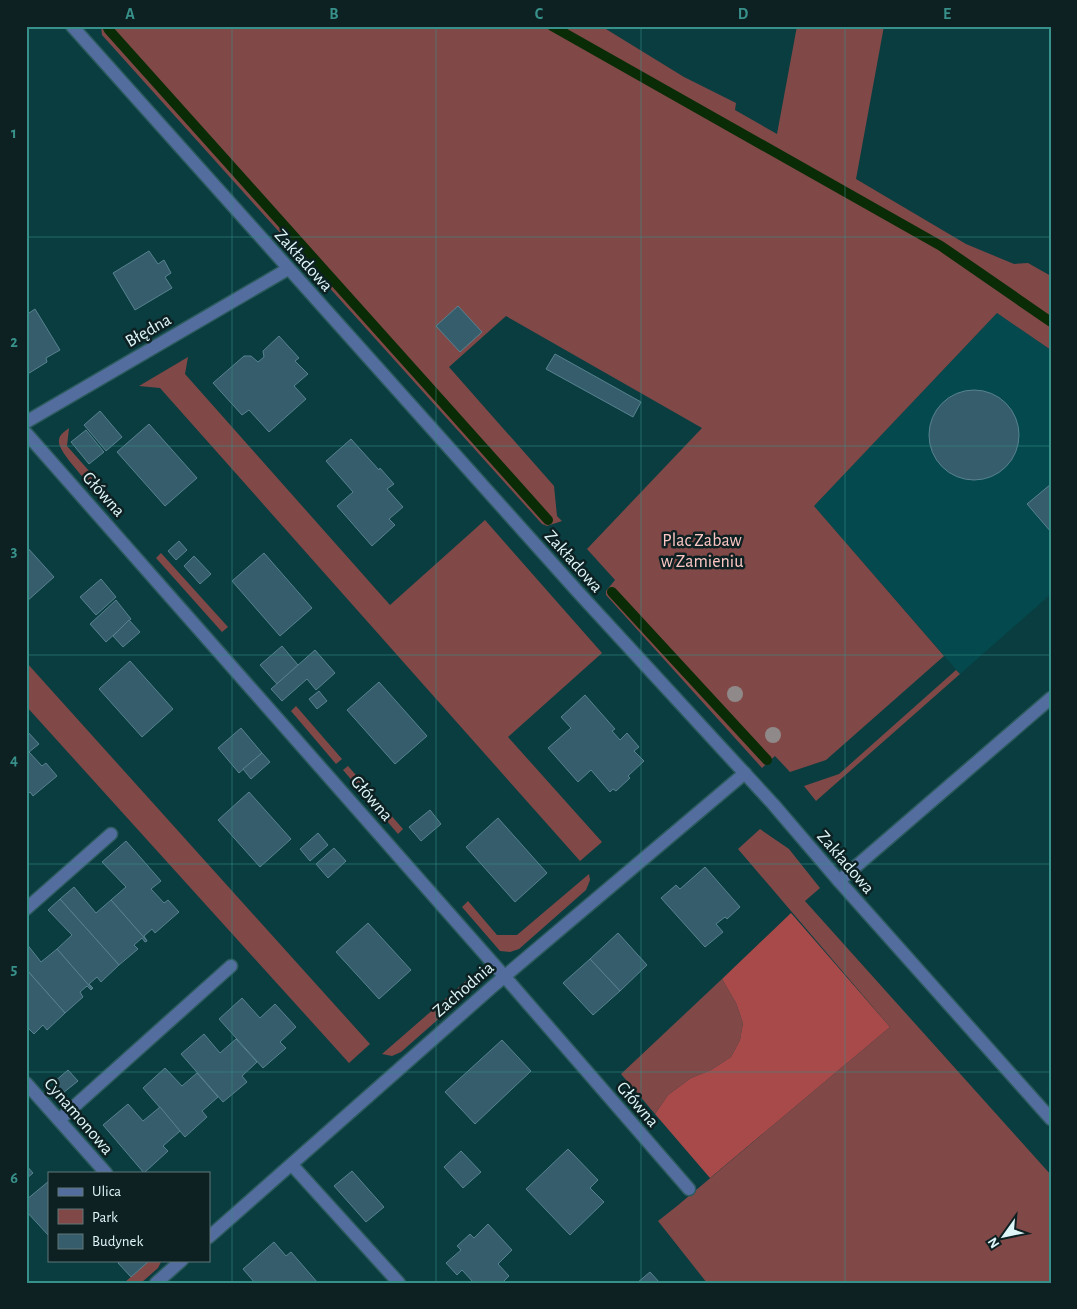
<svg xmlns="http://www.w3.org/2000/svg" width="1077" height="1309" viewBox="0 0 1077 1309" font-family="'Alegreya Sans',sans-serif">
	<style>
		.built { fill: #04494d }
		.green { fill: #804947 }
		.forest { fill: #a84a4a }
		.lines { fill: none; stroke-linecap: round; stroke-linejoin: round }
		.stream { stroke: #092c06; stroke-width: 10 }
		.building { fill: #355d6b; stroke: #598291 }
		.lane-casing { stroke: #2c5b5d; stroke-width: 15 }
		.street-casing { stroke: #2c5b5d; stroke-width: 15 }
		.lane { stroke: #526d9e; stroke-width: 12 }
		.street { stroke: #526d9e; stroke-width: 12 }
		.tree { fill: #908989 }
		.grid { fill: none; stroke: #38908a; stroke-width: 1; stroke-opacity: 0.55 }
		.labels { text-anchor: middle; stroke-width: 5; stroke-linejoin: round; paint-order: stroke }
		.street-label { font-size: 18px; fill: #def6f8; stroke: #0d2022 }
		.park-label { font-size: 18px; fill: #fdc7c4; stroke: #0d2022 }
		.neatline { fill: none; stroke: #38908a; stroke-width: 2 }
		.grid-label { font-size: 16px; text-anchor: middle; font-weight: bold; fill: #38908a }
	</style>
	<rect width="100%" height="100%" fill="#0a3d40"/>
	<polygon class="built" points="997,313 1051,350 1051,594 960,674 814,506"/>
	<g class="green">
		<polygon points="101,26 601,26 684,77 736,103 735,110 777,134 797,26 884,26 856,179 966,244 1014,264 1028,263 1051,276 1051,350 997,313 814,506 944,656 826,760 790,772 775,756 762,768 606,595 606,591 615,580 587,549 702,428 506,316 449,367 554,486 557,516 562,521 547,526 542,524 102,35"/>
		<polygon points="188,357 185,374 390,605 485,520 602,653 508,737 602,842 580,861 160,388 139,386"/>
		<path d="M69 428 67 446 113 498 108 504C97 492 61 456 59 443 58 435 64 432 69 428Z"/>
		<polygon points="161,553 228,627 222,632 156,558"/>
		<polygon points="26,662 370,1044 349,1063 26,706"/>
		<polygon points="956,670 960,674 816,801 804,786 839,774"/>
		<polygon points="296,706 342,759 336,764 291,711"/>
		<polygon points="348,766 403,829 398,834 343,770"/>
		<polygon points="760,829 789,849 820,888 805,901 1051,1175 1051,1283 707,1283 658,1221 677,1206 890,1027 738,849"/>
		<polygon points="589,874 590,880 586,890 519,949 510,952 500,951 462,907 468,901 497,935 517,935"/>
		<polygon points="474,974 477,982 476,986 401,1052 392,1056 382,1054"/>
		<polygon points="722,979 736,1003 743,1023 740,1040 731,1057 711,1070 691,1078 668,1095 655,1114 621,1074"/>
		<polygon points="150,1260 162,1260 158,1268 141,1283 124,1283"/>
	</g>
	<polygon class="forest" points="791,913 890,1027 710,1178 655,1114 668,1095 691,1078 711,1070 731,1057 740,1040 743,1023 736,1003 722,979"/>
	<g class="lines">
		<g class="stream">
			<polyline points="107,26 109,30 548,520"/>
			<polyline points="552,26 941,246 1051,322"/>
			<polyline points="612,592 767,760"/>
		</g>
	</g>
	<g class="building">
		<polygon points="149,251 158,264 164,260 171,273 165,277 172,288 135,310 113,273"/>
		<polygon points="458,306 482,332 460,352 436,326"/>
		<polygon points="35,309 60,350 46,358 47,362 26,375 26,315"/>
		<polygon points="279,336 299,358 295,361 308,374 294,386 306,399 269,432 249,410 242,415 213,383 244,356 251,356 258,362 264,357 263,351"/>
		<polygon points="555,354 641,402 633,417 546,369"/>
		<circle cx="974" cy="435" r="45"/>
		<polygon points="100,411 122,437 106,451 84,425"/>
		<polygon points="149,424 197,478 165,506 117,452"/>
		<polygon points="86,430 104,452 89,464 71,442"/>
		<polygon points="351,439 379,470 380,468 394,484 387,489 403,507 389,519 395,525 372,546 337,506 353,492 326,461"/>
		<polygon points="1051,484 1051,532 1027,504"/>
		<polygon points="179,541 187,550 176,560 168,551"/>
		<polygon points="26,546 54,577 26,602"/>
		<polygon points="264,553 312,608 280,636 232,581"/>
		<polygon points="194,556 211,574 200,584 184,566"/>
		<polygon points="101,579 116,597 96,615 80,597"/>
		<polygon points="116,600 131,619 106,642 90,624"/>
		<polygon points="129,620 140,632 123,647 113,636"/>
		<polygon points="282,646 298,665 277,684 260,665"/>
		<polygon points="315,650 335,673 316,690 307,679 282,701 271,689"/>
		<polygon points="130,661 173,709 142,737 99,689"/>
		<polygon points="379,682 427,736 395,764 347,710"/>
		<polygon points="319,691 327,701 317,709 309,699"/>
		<polygon points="585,695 615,729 612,731 620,740 627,733 639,747 634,751 644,761 628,776 630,778 616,791 613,789 610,792 591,770 578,782 548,748 571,728 561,717"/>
		<polygon points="241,728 262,753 239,773 218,748"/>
		<polygon points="26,730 39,744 29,752 42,766 46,763 57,776 33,796 30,792 26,795"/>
		<polygon points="262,753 270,762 251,779 243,769"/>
		<polygon points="249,792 291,839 260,867 218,820"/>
		<polygon points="430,810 441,824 421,841 409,827"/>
		<polygon points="498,818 547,873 515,902 466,847"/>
		<polygon points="318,833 328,845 310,861 300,849"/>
		<polygon points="126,841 161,881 151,889 164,903 168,900 179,912 155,933 152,929 144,936 147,941 111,900 126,887 102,862"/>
		<polygon points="334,848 346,861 328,878 316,864"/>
		<polygon points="705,867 740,907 727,919 725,917 716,924 723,932 705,947 661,898 676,885 680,889"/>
		<polygon points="74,887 96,913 111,900 147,941 145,942 142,938 134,945 138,949 119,965 60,899"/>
		<polygon points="60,899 119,965 101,982 97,977 89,984 93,988 92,989 57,949 72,935 48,910"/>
		<polygon points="368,923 411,970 379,999 336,952"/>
		<polygon points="618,933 647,965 620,991 590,959"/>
		<polygon points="26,943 41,962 57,949 92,989 91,990 87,986 80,992 83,997 65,1013 26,969"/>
		<polygon points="590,959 620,991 593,1015 563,983"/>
		<polygon points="26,969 65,1013 47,1030 43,1025 34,1034 26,1026"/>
		<polygon points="242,998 260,1018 275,1004 296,1027 280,1042 286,1048 263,1068 219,1019"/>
		<polygon points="204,1034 220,1053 236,1039 257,1062 242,1076 247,1082 223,1102 181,1054"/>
		<polygon points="502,1040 531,1071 475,1124 445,1092"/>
		<polygon points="165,1068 182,1086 197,1073 218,1097 202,1111 207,1117 185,1137 143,1088"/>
		<polygon points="68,1070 78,1081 63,1093 54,1082"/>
		<polygon points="128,1104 143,1121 160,1107 180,1131 163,1146 168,1151 144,1173 103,1125"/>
		<polygon points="568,1149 598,1180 590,1188 604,1202 570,1235 526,1189"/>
		<polygon points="461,1151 481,1172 463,1188 444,1167"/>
		<polygon points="26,1165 33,1173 26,1179"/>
		<polygon points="352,1171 384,1207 366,1222 334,1186"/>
		<polygon points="49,1181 49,1236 26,1211 26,1200"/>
		<polygon points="488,1224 512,1250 498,1264 509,1276 502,1283 472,1283 473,1282 462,1270 457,1275 446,1263 461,1250 457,1246 470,1234 474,1238"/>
		<polygon points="274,1242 286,1256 291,1252 318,1283 255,1283 243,1269"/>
		<polygon points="121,1260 150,1260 131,1277 118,1263"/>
		<polygon points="650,1272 660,1283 637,1283"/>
	</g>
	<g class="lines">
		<defs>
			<g id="lane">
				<polyline points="839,881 1051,698"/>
				<polyline points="292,1165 399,1283"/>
			</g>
			<g id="street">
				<polyline points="72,26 578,592 773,804 839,881 1051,1119"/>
				<polyline points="26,422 288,269"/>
				<polyline points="26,433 505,977 689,1189"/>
				<polyline points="26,909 111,834"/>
				<polyline points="26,1083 106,1173"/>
				<polyline points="59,1120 231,966"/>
				<polyline points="209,1237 492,987 745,773"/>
				<polyline points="156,1283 182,1260"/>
			</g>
		</defs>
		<use href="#lane" class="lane-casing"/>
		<use href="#street" class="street-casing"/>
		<use href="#lane" class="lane"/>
		<use href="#street" class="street"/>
	</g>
	<g class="tree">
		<circle cx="735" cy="694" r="8"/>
		<circle cx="773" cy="735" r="8"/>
	</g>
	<path class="grid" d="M232 26V1283M436 26V1283M641 26V1283M845 26V1283M26 237H1051M26 446H1051M26 655H1051M26 864H1051M26 1072H1051"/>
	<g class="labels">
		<g class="street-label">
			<text transform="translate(304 260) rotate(48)" y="6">Zakładowa</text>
			<text transform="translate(148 330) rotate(-30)" y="6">Błędna</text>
			<text transform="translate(104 494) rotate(48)" y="6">Główna</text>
			<text transform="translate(574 561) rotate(48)" y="6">Zakładowa</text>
			<text transform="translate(372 798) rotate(49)" y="6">Główna</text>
			<text transform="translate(846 862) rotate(49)" y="6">Zakładowa</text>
			<text transform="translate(463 989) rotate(-41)" y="6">Zachodnia</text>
			<text transform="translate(638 1104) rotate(49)" y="6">Główna</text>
			<text transform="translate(79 1116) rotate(49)" y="6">Cynamonowa</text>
		</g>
		<g class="park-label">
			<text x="702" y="546">Plac Zabaw<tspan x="702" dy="21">w Zamieniu</tspan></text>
		</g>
	</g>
	<rect width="1077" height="1309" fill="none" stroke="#0d2022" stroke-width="55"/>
	<rect x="48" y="1172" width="162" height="90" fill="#0d2022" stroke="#617678"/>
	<rect x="58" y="1188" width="25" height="8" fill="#526d9e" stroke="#617678"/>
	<text x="92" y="1196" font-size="15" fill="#def6f8">Ulica</text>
	<rect x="58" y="1209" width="25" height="15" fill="#804947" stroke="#617678"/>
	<text x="92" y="1222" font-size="15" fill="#def6f8">Park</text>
	<rect x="58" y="1234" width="25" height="15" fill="#355d6b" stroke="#617678"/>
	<text x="92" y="1246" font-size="15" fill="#def6f8">Budynek</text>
	<g transform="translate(1004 1236) rotate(237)" stroke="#0d2022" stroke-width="4" paint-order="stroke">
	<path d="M0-4L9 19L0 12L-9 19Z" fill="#def6f8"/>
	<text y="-8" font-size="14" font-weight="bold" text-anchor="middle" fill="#def6f8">N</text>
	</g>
	<rect x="28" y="28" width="1022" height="1254" class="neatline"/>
	<g class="grid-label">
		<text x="130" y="19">A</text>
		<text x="334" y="19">B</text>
		<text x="539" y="19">C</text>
		<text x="743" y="19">D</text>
		<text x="947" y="19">E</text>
		<text x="14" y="138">1</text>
		<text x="14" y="347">2</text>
		<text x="14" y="556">3</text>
		<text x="14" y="765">4</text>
		<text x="14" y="974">5</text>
		<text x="14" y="1183">6</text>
	</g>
</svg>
